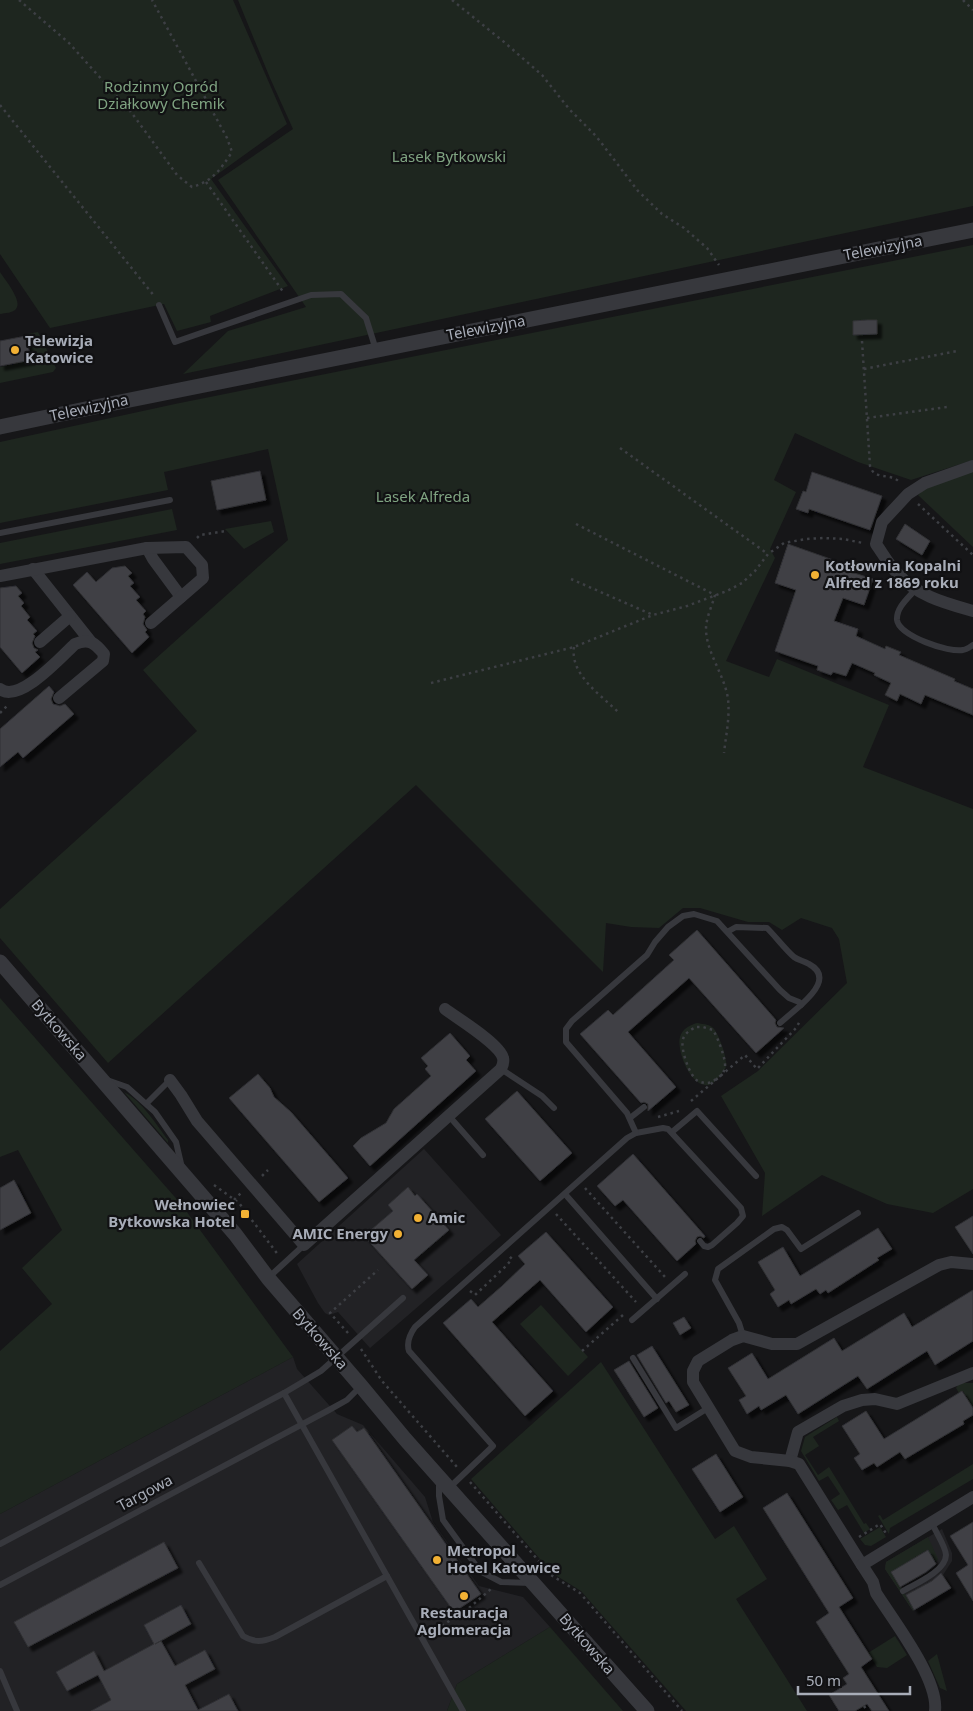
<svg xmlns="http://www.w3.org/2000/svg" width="973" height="1711" viewBox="0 0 973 1711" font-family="'Noto Sans',sans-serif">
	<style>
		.built { fill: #222225 }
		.green { fill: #1e261f }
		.building { fill: #404145; stroke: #303034; filter: url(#shadow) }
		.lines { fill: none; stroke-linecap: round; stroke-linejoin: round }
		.path { stroke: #3d3f44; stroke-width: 2.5; stroke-dasharray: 2.5 4; stroke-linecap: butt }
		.service { stroke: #37383d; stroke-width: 6 }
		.minor { stroke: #37383d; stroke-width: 12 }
		.tertiary { stroke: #37383d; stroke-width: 15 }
		.poi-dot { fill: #f2b134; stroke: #111113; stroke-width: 2 }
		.labels { text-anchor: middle; stroke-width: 4.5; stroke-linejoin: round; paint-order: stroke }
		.park-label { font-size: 15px; fill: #7fa381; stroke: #111113 }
		.street-label { font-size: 15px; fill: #a8adb8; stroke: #111113 }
		.poi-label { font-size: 15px; font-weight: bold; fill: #a8adb8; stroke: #111113; text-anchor: start }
	</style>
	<defs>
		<filter id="shadow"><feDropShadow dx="4.5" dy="4.5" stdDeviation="1" flood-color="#0009"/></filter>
	</defs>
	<rect width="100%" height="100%" fill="#161618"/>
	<g class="built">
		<polygon points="424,1149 501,1235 370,1348 338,1312 329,1315 325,1313 318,1303 297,1264"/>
		<polygon points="293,1357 297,1369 337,1414 363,1425 425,1497 433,1522 479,1586 523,1597 550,1627 457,1684 447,1711 0,1711 0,1514"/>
		<polygon points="942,1529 952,1553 952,1561 943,1575 951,1588 913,1611 885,1569 886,1562"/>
	</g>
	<g class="green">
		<polygon points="0,0 233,0 287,124 211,179 288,286 210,316 211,322 177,331 164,304 50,328 0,254"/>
		<polygon points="238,0 973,0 973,206 183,374 228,331 306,307 218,180 293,129 270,78"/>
		<polygon points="973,245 973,460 911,480 858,462 795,433 774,480 796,492 770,549 775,558 726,661 769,677 777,659 889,705 863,767 973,809 973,1189 933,1213 887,1204 822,1175 762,1216 765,1173 721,1096 758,1071 847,983 839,939 832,928 801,918 782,930 769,922 748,922 700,908 683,908 659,928 631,927 606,923 603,972 416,785 108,1063 0,938 0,909 197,731 143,670 288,540 268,449 164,472 168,490 0,523 0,442 175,404"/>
		<path d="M0 272C5 280 23 301 16 309 13 313 5 313 0 314Z"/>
		<polygon points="38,332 56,368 53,372 0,383 0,367 32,360 27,334"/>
		<polygon points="973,470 973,547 918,495 927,487"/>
		<polygon points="172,509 177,530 0,564 0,543"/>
		<polygon points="271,521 274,532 244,549 225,529"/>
		<polygon points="0,998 181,1204 293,1357 0,1514 0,1351 52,1304 22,1268 62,1230 18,1150 0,1157"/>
		<path d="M697 1023C702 1024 708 1024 712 1027 718 1031 726 1055 726 1062 727 1066 725 1070 722 1073 720 1076 715 1082 712 1084 692 1093 676 1050 680 1037 682 1029 690 1025 697 1023Z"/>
		<path d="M124 1092C143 1102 155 1123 168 1140V1143Z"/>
		<polygon points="541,1305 588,1357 568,1376 520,1324"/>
		<polygon points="601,1362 715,1539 734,1526 767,1579 736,1599 807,1711 686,1711 581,1591 552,1573 471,1479"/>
		<polygon points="959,1383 973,1383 973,1408 963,1391 959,1393 956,1388"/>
		<polygon points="837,1417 839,1421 813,1437 819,1446 805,1455 818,1475 829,1467 864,1524 866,1523 870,1529 864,1533 847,1505 838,1510 831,1500 840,1494 828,1476 819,1481 801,1451 805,1437"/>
		<polygon points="973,1464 973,1479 890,1528 889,1534 878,1516 880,1515 883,1520"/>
		<polygon points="880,1527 886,1537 871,1546 865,1545 860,1539"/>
		<polygon points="928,1537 938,1559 935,1563 927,1550 892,1572 914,1610 913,1611 885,1569 886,1562"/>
		<polygon points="550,1627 623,1711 447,1711 457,1684"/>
		<polygon points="895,1636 907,1655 887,1668 877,1667 868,1653"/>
		<polygon points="937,1654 947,1691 940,1688 928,1661"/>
	</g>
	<g class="building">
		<polygon points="867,320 877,320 877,334 853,335 853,321"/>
		<polygon points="26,336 31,360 0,366 0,341"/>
		<polygon points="260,471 266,500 217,510 211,481"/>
		<polygon points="812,472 882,496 870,530 809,509 808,513 796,509 803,491 806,492"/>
		<polygon points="905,524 930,541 922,555 896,539"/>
		<polygon points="788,544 853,567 851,572 873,579 864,605 843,598 834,621 858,629 856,636 885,649 886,646 901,652 899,655 955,679 954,681 973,689 973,715 925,695 921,704 900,694 897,701 885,695 891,683 874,675 875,673 852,663 846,676 833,672 831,675 817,670 818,666 775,651 796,590 775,583"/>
		<polygon points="125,566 132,573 128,576 134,583 130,586 140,597 136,600 146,611 143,614 145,617 143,624 147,630 145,632 149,637 132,653 73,585 87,572 96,582 112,568"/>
		<polygon points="16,586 22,593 18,596 24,603 21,606 30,617 27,620 37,631 33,634 35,636 32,643 34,648 38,650 35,652 40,657 22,673 0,647 0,588"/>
		<polygon points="49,686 54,692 51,699 53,704 60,706 65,704 74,714 23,758 18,752 0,767 0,729"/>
		<polygon points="697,930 776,1020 775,1023 777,1027 784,1028 756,1053 689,978 628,1032 676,1087 648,1111 648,1104 644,1102 641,1103 580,1034 608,1010 613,1015 643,988 674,960 669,955"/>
		<polygon points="450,1033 470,1056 466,1060 476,1071 370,1166 353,1146 361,1138 386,1123 394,1109 431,1076 425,1069 428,1066 421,1058"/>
		<polygon points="258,1074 270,1088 274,1097 291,1112 348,1178 319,1202 229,1098"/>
		<polygon points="517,1091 572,1153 540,1181 485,1119"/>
		<polygon points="633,1154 705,1236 704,1238 700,1236 697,1237 695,1241 696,1244 677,1261 623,1200 615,1206 597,1186"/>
		<polygon points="14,1180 31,1213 0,1230 0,1188"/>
		<polygon points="408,1187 415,1196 417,1194 449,1230 414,1260 428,1275 412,1289 364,1236 393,1211 388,1205"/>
		<polygon points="973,1216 973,1254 955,1227"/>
		<polygon points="878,1228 892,1249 877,1258 879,1260 828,1293 826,1290 820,1294 816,1289 791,1304 789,1300 778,1307 770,1294 775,1290 758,1262 783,1247 800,1276"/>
		<polygon points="546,1232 613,1307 586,1332 540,1280 492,1322 553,1391 525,1416 443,1323 471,1299 478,1307 502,1286 525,1264 518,1256"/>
		<polygon points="973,1290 973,1341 935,1365 927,1351 867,1389 858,1376 798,1414 786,1395 761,1410 759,1406 747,1414 739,1400 746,1396 728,1368 752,1353 768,1379 834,1338 842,1351 904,1313 912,1327"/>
		<polygon points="684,1317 691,1328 680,1335 673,1323"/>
		<polygon points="652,1346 689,1405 676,1412 669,1401 666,1403 637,1355"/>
		<polygon points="629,1361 658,1408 644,1417 614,1370"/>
		<polygon points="962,1391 973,1408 973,1415 963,1421 964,1424 905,1459 900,1452 877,1467 874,1463 862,1470 854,1458 860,1454 842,1426 866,1411 884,1439"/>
		<polygon points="352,1426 357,1432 364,1428 481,1594 454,1612 332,1440"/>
		<polygon points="716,1454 743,1497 720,1512 692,1469"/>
		<polygon points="787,1493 853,1598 839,1607 872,1659 861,1667 889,1711 872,1711 867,1704 855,1711 839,1711 829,1695 847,1684 843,1678 849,1674 816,1622 829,1613 763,1508"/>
		<polygon points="973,1522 973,1601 956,1573 968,1565 950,1536"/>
		<polygon points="164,1542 178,1568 28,1647 14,1622"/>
		<polygon points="928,1550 936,1564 926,1572 900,1587 891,1572"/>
		<polygon points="941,1573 951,1588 914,1610 906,1595 932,1581"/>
		<polygon points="181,1605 191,1624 155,1644 161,1641 175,1666 205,1650 215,1669 185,1685 198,1710 229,1694 238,1711 91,1711 111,1700 98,1675 67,1691 56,1672 94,1651 104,1671 154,1644 144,1625"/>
	</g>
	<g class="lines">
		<g class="path">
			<path d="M19 0 69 43 131 112 177 175 192 187C213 181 220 170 232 152L227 138 152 0"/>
			<polyline points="452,0 504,42 542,75 570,110 596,136 638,191 662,214 684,228 707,248 719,265"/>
			<polyline points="963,0 973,10"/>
			<polyline points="0,105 155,297"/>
			<polyline points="206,182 284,293"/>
			<path d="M862 341 870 466C874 481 892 472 900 483"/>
			<polyline points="864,369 957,351"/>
			<polyline points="867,418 947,407"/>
			<polyline points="620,448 768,554"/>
			<polyline points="918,504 973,555"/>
			<path d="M576 524 715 595C712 606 706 618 706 629 706 652 725 676 728 699 730 717 726 735 724 753"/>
			<polyline points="197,538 200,535 226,531"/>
			<polyline points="571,579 653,615"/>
			<path d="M574 647C570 675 600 694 618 712"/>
			<polyline points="431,683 574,647 653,615 687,606 727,591 742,583 755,571 768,554 784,543 806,539 824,538 843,539 863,543"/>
			<polyline points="0,713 8,705"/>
			<path d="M697 1027H703L713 1030C718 1038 726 1059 725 1067 724 1073 721 1076 716 1079 711 1084 705 1084 698 1081 690 1077 680 1049 683 1039 685 1033 691 1029 697 1027Z"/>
			<polyline points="691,1101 745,1055 757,1069 796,1028 800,1021"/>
			<polyline points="658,1117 679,1111"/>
			<polyline points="262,1176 268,1170"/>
			<polyline points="214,1185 239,1203 279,1256"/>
			<polyline points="585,1188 665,1277"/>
			<polyline points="234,1200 242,1192"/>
			<polyline points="556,1214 636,1302"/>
			<polyline points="470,1291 475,1295 506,1266 512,1259 509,1256"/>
			<polyline points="348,1333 330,1313 378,1270"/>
			<polyline points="361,1349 382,1381 457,1467"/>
			<polyline points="582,1351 623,1315"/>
			<polyline points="470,1482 551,1575 580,1593 682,1711"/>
			<polyline points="859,1537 880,1524 887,1535"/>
			<polyline points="431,1633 469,1608 491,1589"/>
			<polyline points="864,1706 867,1711"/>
		</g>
		<g class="service">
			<polyline points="159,305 175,342 311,295 341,294 366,318 376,350"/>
			<polyline points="0,533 170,500"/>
			<path d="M915 590C908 598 896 608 897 620 899 636 949 653 963 650 966 650 970 647 973 645"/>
			<polyline points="780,1023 801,1005"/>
			<polyline points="501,1069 542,1096 554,1108"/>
			<polyline points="107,1080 127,1087 155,1112 176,1142 182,1168"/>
			<polyline points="147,1103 170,1080"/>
			<polyline points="449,1116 483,1155"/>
			<polyline points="630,1118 644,1107"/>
			<polyline points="672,1132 697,1111 756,1176"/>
			<polyline points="636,1133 663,1128 668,1129 741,1208 743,1216 737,1223 712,1245 708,1247 704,1246 700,1241"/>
			<polyline points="565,1194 657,1299"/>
			<polyline points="268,1278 304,1245"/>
			<polyline points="632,1320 685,1274"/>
			<polyline points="743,1336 739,1323 715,1280 718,1269 774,1229 782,1227 787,1230 801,1249 858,1213"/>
			<polyline points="633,1358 676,1428 708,1408"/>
			<polyline points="284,1393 463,1711"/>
			<polyline points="439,1482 439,1496 443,1520 480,1571 501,1582 531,1583"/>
			<path d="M449 1488 493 1446 409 1351C406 1342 410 1334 415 1327L627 1138 636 1133 627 1113 566 1042V1029L572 1021 647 955 655 942 668 927 683 916 694 914 717 921 780 990 789 998 799 1002 801 1005C813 994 831 976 809 964 804 961 798 960 794 957 785 949 776 937 767 928L736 927 727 932"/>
			<polyline points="0,1544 284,1393 321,1371 403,1298"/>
			<path d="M199 1563 243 1636C255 1643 262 1642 275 1637L387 1576"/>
			<polyline points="0,1585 329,1410 347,1400 361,1386"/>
			<path d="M903 1591C915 1584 946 1571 946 1555 946 1547 935 1531 932 1523"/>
			<polyline points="0,1671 17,1711"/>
		</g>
		<g class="minor">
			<path d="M973 466 925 483 908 494 882 522 876 544C883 554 889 565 897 573 917 596 945 603 973 611"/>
			<polyline points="147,548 153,559 181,597"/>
			<polyline points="33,569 91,642"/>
			<polyline points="0,576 147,548 186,547 202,565 203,578 151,623"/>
			<polyline points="40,642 70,616"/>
			<path d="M0 689C19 704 61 657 75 644 89 638 95 643 104 654L103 661 59 698"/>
			<path d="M170 1080 181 1095 197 1121 304 1245 501 1069C503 1065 504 1062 503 1058 500 1044 457 1018 445 1009"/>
			<polyline points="790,1461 798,1432 843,1406 862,1400 875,1399 897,1404 973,1373"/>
			<polyline points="862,1565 799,1464 790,1461 751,1457 735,1451 693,1382 693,1371 698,1361 732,1340 743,1336 772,1344 797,1344 939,1265 951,1262 973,1264"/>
			<path d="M935 1711C939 1679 893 1620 876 1593L873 1582 862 1565 973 1497"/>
		</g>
		<g class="tertiary">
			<polyline points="0,427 95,407 973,230"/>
			<polyline points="0,962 235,1234 268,1278 361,1386 405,1439 647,1711"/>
		</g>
	</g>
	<g class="poi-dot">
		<circle cx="15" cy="350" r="5"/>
		<circle cx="815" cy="575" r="5"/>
		<rect x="240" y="1209" width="10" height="10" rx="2.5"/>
		<circle cx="418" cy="1218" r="5"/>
		<circle cx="398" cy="1234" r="5"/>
		<circle cx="437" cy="1560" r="5"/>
		<circle cx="464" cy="1596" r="5"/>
	</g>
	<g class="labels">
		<g class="park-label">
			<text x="161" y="92">Rodzinny Ogród<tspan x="161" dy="17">Działkowy Chemik</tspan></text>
			<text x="449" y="162">Lasek Bytkowski</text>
			<text x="423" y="502">Lasek Alfreda</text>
		</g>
		<g class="street-label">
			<text transform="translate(883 248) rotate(-11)" y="5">Telewizyjna</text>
			<text transform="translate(486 328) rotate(-11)" y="5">Telewizyjna</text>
			<text transform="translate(89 408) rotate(-12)" y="5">Telewizyjna</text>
			<text transform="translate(59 1030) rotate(49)" y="5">Bytkowska</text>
			<text transform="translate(320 1339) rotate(49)" y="5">Bytkowska</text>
			<text transform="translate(145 1493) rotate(-28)" y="5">Targowa</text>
			<text transform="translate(587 1644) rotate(49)" y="5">Bytkowska</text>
		</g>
		<g class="poi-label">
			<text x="25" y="346">Telewizja<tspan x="25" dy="17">Katowice</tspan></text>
			<text x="825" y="571">Kotłownia Kopalni<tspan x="825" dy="17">Alfred z 1869 roku</tspan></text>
			<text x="235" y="1210" text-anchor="end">Wełnowiec<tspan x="235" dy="17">Bytkowska Hotel</tspan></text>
			<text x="428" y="1223">Amic</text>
			<text x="388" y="1239" text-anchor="end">AMIC Energy</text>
			<text x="447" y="1556">Metropol<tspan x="447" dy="17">Hotel Katowice</tspan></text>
			<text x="464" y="1618" text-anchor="middle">Restauracja<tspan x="464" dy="17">Aglomeracja</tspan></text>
		</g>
	</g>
	<path d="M798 1686v8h112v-8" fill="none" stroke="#a8adb8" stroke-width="2.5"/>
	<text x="806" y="1686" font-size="15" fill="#a8adb8" stroke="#111113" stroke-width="4" paint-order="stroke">50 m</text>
</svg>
